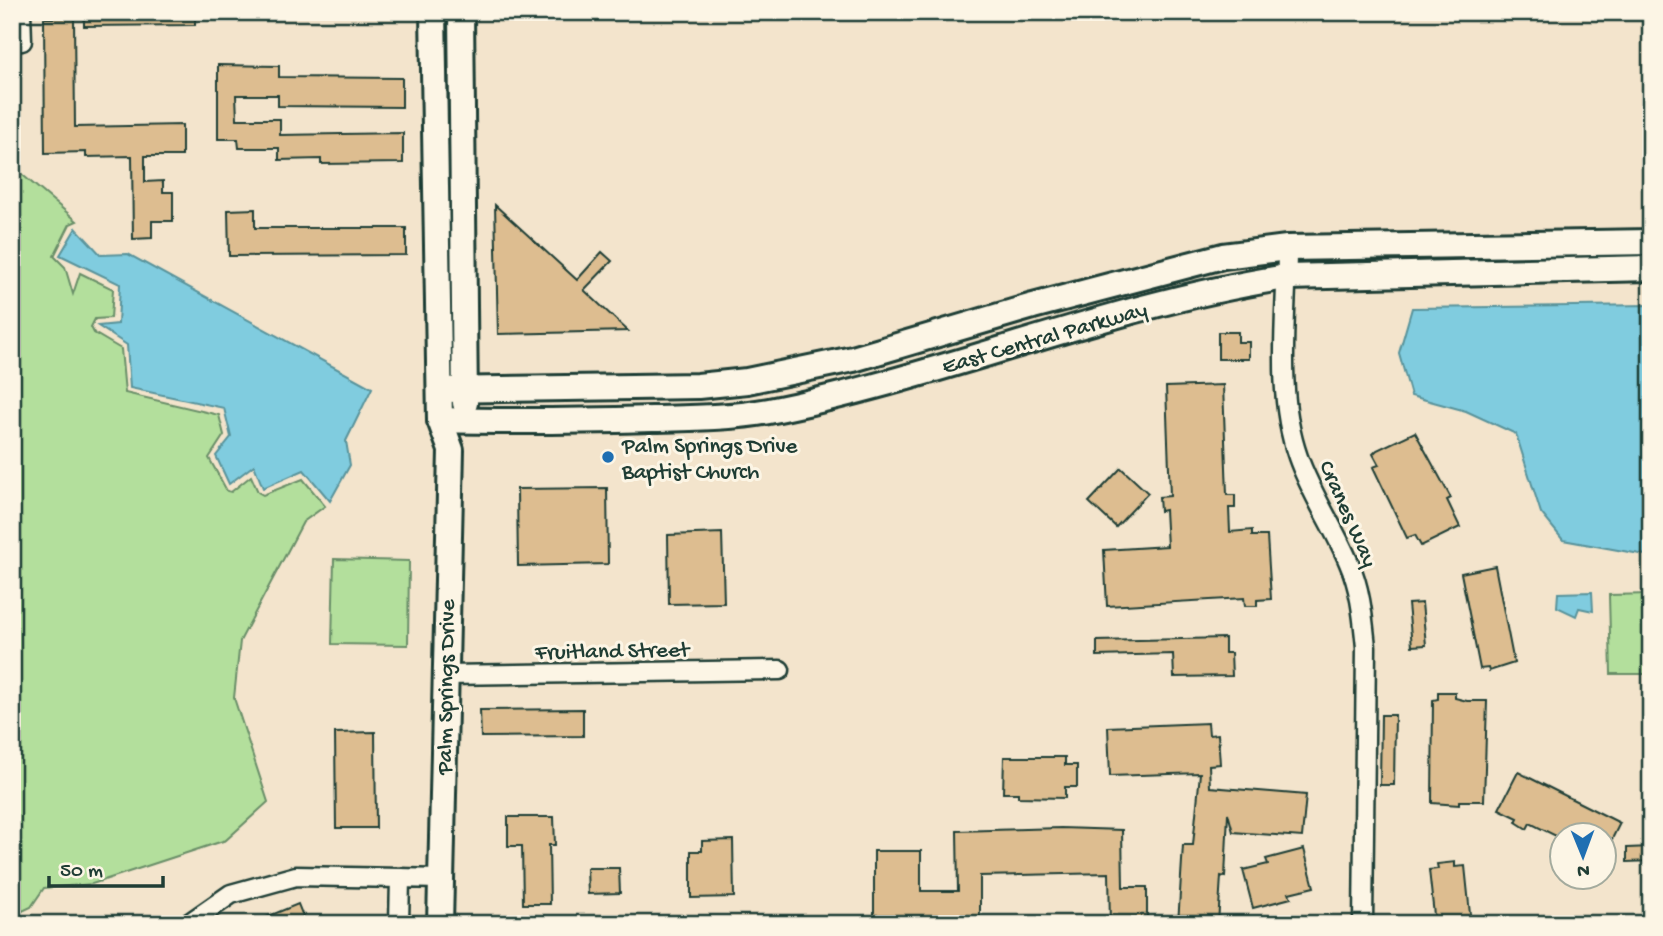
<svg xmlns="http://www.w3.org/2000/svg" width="1663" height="936" viewBox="0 0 1663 936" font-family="'Gochi Hand',sans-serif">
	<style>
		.green { fill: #b3df9c; stroke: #698e68; stroke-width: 2 }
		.water { fill: #80ccdf; stroke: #59939b; stroke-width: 2 }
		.building { fill: #ddbd90; stroke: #1f3d34; stroke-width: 2 }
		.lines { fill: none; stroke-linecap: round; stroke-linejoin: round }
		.street-casing { stroke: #1f3d34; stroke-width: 23 }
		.secondary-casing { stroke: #1f3d34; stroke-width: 30 }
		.street { stroke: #fcf5e5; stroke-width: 18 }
		.secondary { stroke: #fcf5e5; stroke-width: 24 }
		.poi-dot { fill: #1f6fb2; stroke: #fcf5e5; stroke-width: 2.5 }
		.labels { text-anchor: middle; stroke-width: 6; stroke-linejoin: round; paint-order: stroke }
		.street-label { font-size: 23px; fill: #1f3d34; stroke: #fcf5e5 }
		.poi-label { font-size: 23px; fill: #1f3d34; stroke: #fcf5e5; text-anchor: start }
	</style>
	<rect width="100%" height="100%" fill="#f3e4cc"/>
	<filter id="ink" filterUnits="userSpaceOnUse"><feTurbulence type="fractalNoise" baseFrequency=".0143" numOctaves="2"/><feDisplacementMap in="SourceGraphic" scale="14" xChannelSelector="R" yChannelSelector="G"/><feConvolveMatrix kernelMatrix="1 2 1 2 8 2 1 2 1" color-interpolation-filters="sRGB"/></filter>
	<g filter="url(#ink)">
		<g class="green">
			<polygon points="12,166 77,221 70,224 54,256 65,267 73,294 80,273 113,289 111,318 95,319 91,327 94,333 121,349 125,393 219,415 224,435 209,458 227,491 231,492 251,476 258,492 263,495 303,479 325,506 303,522 240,641 234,698 268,802 226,840 92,884 44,888 31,907 12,916"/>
			<polygon points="334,559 409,561 408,645 332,644"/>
			<polygon points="1651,594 1651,674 1611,674 1609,595"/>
		</g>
		<g class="water">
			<polygon points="76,228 101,255 128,254 372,388 346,441 350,465 330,501 304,470 263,488 254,465 229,484 216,456 231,437 224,408 130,388 127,345 98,326 118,324 120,284 60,255"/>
			<polygon points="1651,305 1651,556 1563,540 1541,513 1516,434 1466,411 1411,396 1399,353 1412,308"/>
			<polygon points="1592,592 1593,611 1579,608 1576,616 1557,607 1558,593"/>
		</g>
		<g class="building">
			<polygon points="84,12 195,12 195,25 84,26"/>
			<polygon points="44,18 74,18 75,127 182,125 182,156 145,156 145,182 163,181 163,192 173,192 173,221 152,221 152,238 133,239 132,156 86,157 86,152 45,153"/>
			<polygon points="218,65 279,66 279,77 402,78 402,107 278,106 278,95 236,95 237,119 280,119 280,135 403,133 403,163 321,164 321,159 279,160 279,148 239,148 238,139 218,139"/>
			<polygon points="495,205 577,280 602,252 612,261 584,290 628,331 498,334"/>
			<polygon points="255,209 255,228 406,228 406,255 229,256 228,210"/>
			<polygon points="1218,332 1238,332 1238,342 1249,342 1249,359 1218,359"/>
			<polygon points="1223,385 1227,495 1235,495 1235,508 1229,508 1230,532 1252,530 1252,536 1267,536 1271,599 1257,600 1257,606 1245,606 1244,598 1107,606 1104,550 1167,546 1165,510 1160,511 1159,497 1170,496 1166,387"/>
			<polygon points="1415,432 1451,498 1447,500 1460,527 1421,546 1415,535 1407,538 1373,467 1379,465 1373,454 1377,450"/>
			<polygon points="1121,468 1148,493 1116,527 1089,502"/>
			<polygon points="607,488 608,564 518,566 517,489"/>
			<polygon points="722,533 724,603 669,604 668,535"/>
			<polygon points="1495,566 1514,663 1489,671 1488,668 1480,669 1461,573"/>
			<polygon points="1422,603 1426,645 1412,646 1408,604"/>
			<polygon points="1225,638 1225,653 1231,653 1232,676 1174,677 1173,654 1097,656 1097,641"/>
			<polygon points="1438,692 1455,692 1455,698 1467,701 1487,701 1484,801 1459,801 1459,805 1432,803 1433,700 1438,699"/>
			<polygon points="583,709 583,736 481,737 480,710"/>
			<polygon points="1381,715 1395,715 1394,785 1380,785"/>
			<polygon points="1208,723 1209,735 1218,734 1220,764 1209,765 1210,787 1306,795 1302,837 1233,832 1228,813 1225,877 1221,876 1218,924 1178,924 1183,845 1193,845 1200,773 1110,776 1108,727"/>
			<polygon points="375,732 376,828 336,828 335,733"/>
			<polygon points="1004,757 1065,757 1065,765 1077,765 1077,787 1065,787 1065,798 1018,797 1018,793 1003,793"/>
			<polygon points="1518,772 1620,823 1604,855 1604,835 1562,835 1562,839 1530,823 1527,829 1516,822 1518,818 1499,809"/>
			<polygon points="508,817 554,817 555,845 549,845 550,904 523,904 522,846 508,846"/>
			<polygon points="1061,828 1122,830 1123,887 1147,887 1147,924 1110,924 1109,873 980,876 980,924 874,924 874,851 921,851 921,891 958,891 957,831"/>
			<polygon points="733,840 734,897 691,898 691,851 702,851 702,841"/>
			<polygon points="1651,847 1651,861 1627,862 1627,848"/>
			<polygon points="1304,849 1314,887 1289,893 1291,898 1253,908 1243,870 1268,864 1266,859"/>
			<polygon points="1455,862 1455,867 1465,866 1471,924 1435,924 1429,870 1438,869 1437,864"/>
			<polygon points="587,868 619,868 620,893 588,894"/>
			<polygon points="298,904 306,924 252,924 252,923"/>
		</g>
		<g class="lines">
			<defs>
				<g id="street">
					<polyline points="12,42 22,41 21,12"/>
					<path d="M1287 248C1287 316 1275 392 1298 457 1311 494 1334 527 1349 563 1361 590 1363 619 1366 647L1363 924"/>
					<polyline points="444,675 780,670"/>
					<polyline points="188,924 231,894 296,876 400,878"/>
					<polyline points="399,924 400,878 439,879"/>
				</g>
				<g id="secondary">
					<polyline points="433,12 440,420 451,450 440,924"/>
					<polyline points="461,12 465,403"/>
					<polyline points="440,390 698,386 747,381 853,359 1033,306 1223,256 1287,248 1651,242"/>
					<path d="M440 420C511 422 582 421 652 419 691 418 731 418 769 411 944 377 1110 304 1287 277L1651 268"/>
				</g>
			</defs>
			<use href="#street" class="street-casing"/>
			<use href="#secondary" class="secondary-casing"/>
			<use href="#street" class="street"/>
			<use href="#secondary" class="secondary"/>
		</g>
	</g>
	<circle class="poi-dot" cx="608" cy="457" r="7"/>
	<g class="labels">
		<g class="street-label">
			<text transform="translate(1044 336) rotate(-16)" y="8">East Central Parkway</text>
			<text transform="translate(1350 513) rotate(66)" y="8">Cranes Way</text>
			<text transform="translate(612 649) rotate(-1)" y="8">Fruitland Street</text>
			<text transform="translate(444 687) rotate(-89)" y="8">Palm Springs Drive</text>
		</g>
		<g class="poi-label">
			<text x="622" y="452">Palm Springs Drive<tspan x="622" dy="26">Baptist Church</tspan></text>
		</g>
	</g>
	<rect width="1663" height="936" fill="none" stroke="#fcf5e5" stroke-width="42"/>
	<rect x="21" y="21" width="1621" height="894" fill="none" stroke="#1f3d34" stroke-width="2.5" filter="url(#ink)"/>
	<g transform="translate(1583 856) rotate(179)"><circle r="33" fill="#fcf5e5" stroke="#a4ab9e" stroke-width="2"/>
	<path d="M0-5L12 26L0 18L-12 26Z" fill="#1f6fb2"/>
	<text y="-10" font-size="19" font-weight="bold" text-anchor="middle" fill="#1f3d34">N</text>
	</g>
	<path d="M49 876v10h114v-10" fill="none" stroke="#1f3d34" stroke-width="3.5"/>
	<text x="60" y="876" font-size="21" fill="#1f3d34" stroke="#fcf5e5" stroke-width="5" paint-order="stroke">50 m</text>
</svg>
